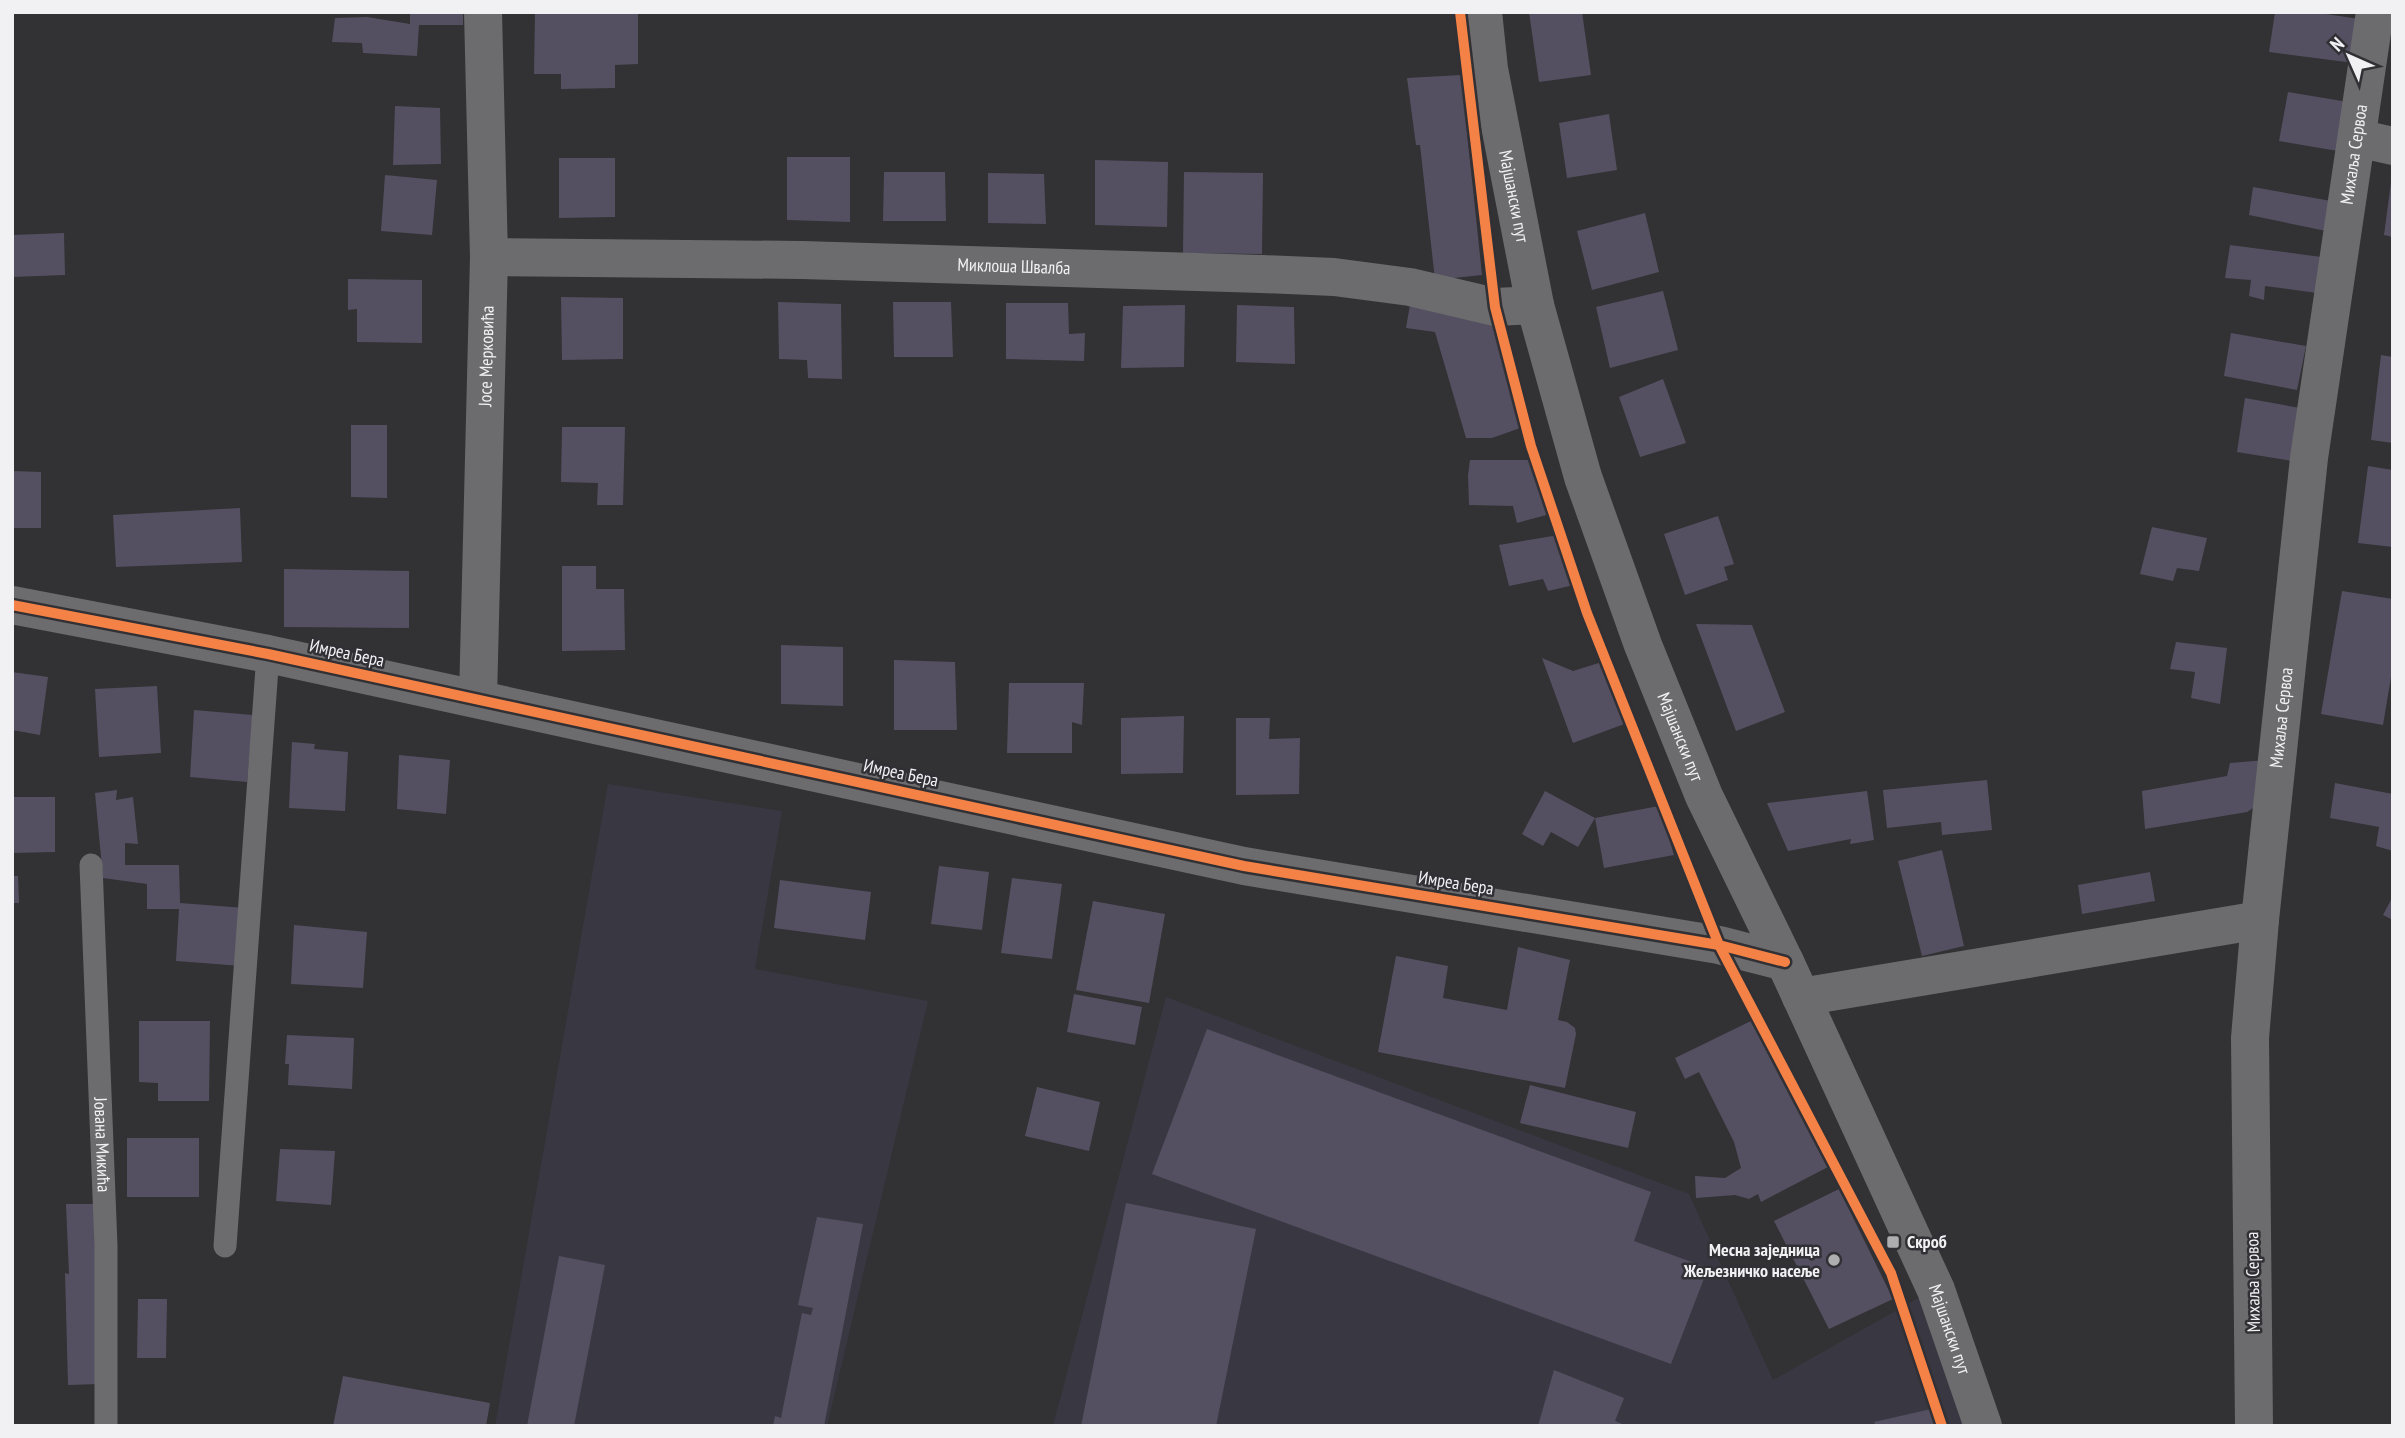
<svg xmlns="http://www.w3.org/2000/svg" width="2405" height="1438" viewBox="0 0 2405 1438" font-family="'PT Sans Narrow',sans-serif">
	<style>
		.built { fill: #393842 }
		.building { fill: #555061 }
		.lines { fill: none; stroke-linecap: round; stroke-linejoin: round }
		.lane { stroke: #6c6c6e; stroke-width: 23 }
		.street { stroke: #6c6c6e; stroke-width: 38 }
		.secondary { stroke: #6c6c6e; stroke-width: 38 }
		.cycleway-casing { stroke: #313035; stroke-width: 15 }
		.cycleway { stroke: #f48246; stroke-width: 10 }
		.poi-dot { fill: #aeadb0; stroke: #313035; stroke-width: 2.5 }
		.labels { text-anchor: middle; stroke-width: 5; stroke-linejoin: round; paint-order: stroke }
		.street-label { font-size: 18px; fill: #f1f0f3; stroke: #313035 }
		.poi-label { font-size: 18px; font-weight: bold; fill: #f1f0f3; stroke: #313035; text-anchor: start }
	</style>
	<rect width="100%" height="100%" fill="#323134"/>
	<g class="built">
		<polygon points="608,784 782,811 755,969 928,1001 827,1426 495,1426"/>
		<polygon points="1166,997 1689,1194 1773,1380 1922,1296 1970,1426 1053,1426"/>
	</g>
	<g class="building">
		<polygon points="410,12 463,12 463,25 419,25 417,56 363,53 362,43 332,42 335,18 367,17 410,24"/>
		<polygon points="535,12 638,12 638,64 615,65 615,88 561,89 561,74 534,74"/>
		<polygon points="1529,12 1582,12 1591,75 1539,82"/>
		<polygon points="2275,12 2313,12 2359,19 2354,63 2269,52"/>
		<polygon points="1461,75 1482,275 1435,280 1420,145 1416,145 1407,78"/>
		<polygon points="2288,92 2348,102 2338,151 2279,141"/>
		<polygon points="395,106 440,108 441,164 393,165"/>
		<polygon points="1609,114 1617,170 1567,178 1559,123"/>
		<polygon points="787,157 850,157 850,222 787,220"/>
		<polygon points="559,158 615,158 615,217 559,218"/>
		<polygon points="1095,160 1168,162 1167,227 1095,225"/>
		<polygon points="884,172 945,172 946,221 883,221"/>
		<polygon points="1184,172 1263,173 1262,254 1183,253"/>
		<polygon points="988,173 1044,174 1046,224 988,223"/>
		<polygon points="385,175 437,180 432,235 381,231"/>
		<polygon points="2391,182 2393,182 2393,237 2384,235"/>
		<polygon points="2253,187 2337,202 2331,232 2249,215"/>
		<polygon points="1645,213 1659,272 1592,290 1577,231"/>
		<polygon points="64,233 65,275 12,277 12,235"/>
		<polygon points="2230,245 2329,258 2324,294 2265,286 2264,300 2249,296 2251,280 2225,278"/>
		<polygon points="348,279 422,280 422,343 357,342 357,309 348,310"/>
		<polygon points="1663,291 1678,350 1610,368 1596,307"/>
		<polygon points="561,297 623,298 623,359 562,360"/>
		<polygon points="1411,299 1492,319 1523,427 1492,438 1466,438 1435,332 1406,328"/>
		<polygon points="778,302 841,304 842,379 808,378 807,360 779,359"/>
		<polygon points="893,302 951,302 953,357 894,357"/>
		<polygon points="1006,303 1068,303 1069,334 1085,333 1084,361 1006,359"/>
		<polygon points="1185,305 1184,367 1121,368 1123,306"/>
		<polygon points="1237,305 1294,307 1295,364 1236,362"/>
		<polygon points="2231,333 2306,346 2297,390 2224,376"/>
		<polygon points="2381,355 2393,357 2393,443 2371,440"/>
		<polygon points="1663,379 1686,443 1640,457 1619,397"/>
		<polygon points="2245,398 2311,410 2305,463 2237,452"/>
		<polygon points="351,425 387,425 387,498 351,497"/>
		<polygon points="562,427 625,427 623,505 597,505 598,483 561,482"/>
		<polygon points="1470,460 1532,460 1550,514 1517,523 1513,506 1469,505 1468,475"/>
		<polygon points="2368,466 2393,470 2393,547 2358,543"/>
		<polygon points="12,471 41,472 41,528 12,528"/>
		<polygon points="240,508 242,562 116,567 113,515"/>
		<polygon points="1718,516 1734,564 1724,567 1728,580 1685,595 1664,534"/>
		<polygon points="2152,527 2207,538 2199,571 2177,568 2173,581 2140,574"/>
		<polygon points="1559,535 1574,585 1548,591 1543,579 1509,586 1499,545"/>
		<polygon points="562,566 596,566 596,589 624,589 625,650 562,651"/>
		<polygon points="284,569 409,571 409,628 284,627"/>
		<polygon points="2342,591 2393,599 2393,665 2383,725 2321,714"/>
		<polygon points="1696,624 1752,625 1785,712 1736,731"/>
		<polygon points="2176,642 2227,648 2220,704 2191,698 2195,672 2170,669"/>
		<polygon points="781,645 843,647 843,706 781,704"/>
		<polygon points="1542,658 1573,671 1602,662 1627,723 1573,743"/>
		<polygon points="894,660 955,662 957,730 894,730"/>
		<polygon points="12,672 48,677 40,735 12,730"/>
		<polygon points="1009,683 1084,683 1082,725 1072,722 1072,753 1007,753"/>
		<polygon points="157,686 161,753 99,757 95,689"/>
		<polygon points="194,710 253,715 247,782 190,777"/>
		<polygon points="1184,716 1183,773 1121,774 1121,718"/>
		<polygon points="1236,718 1270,718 1269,739 1300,738 1299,794 1236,795"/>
		<polygon points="292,742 315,744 314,749 348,752 345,811 289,808"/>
		<polygon points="399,755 450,760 446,814 397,809"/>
		<polygon points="2266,760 2261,803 2247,812 2145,829 2142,791 2227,776 2230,763"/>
		<polygon points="1987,780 1992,830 1942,835 1941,822 1887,828 1883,790"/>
		<polygon points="2335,783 2393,794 2393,851 2376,846 2379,827 2330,818"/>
		<polygon points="117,790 116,800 133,797 138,844 125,843 125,865 179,865 180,903 245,908 242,966 176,961 179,909 147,909 147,884 103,878 95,793"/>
		<polygon points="1545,791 1595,818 1578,847 1551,832 1543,846 1522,834"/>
		<polygon points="1867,791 1874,840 1850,844 1851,839 1788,851 1767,803"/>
		<polygon points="12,797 55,797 55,852 12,853"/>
		<polygon points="1659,806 1674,855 1604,868 1595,818"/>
		<polygon points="1942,850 1964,946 1922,956 1898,861"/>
		<polygon points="939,866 989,872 982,930 931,924"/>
		<polygon points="2150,872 2155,901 2082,914 2078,885"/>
		<polygon points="12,876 18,876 19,903 12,903"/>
		<polygon points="1012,878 1062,884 1052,959 1001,953"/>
		<polygon points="780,880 871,892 865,940 774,928"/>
		<polygon points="2393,896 2393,920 2383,915"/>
		<polygon points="1093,901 1165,914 1149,1003 1076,990"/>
		<polygon points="294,925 367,932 363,988 291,984"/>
		<polygon points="1518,947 1570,960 1558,1020 1567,1022 1575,1028 1576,1034 1565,1088 1378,1052 1396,956 1448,966 1443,998 1507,1010"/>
		<polygon points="1074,994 1142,1007 1135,1045 1067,1032"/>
		<polygon points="1753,1020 1828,1167 1761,1202 1758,1194 1749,1199 1735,1195 1696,1198 1695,1176 1725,1178 1741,1168 1734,1142 1699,1072 1685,1079 1675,1058"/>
		<polygon points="139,1021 210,1021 209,1101 158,1101 158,1083 139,1082"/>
		<polygon points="1207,1029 1651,1192 1634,1241 1708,1268 1671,1364 1152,1174"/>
		<polygon points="287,1035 354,1038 352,1089 288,1085 289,1064 285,1064"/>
		<polygon points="1530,1085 1636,1112 1628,1148 1520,1123"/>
		<polygon points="1037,1087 1100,1102 1089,1151 1025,1136"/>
		<rect x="127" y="1138" width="72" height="59"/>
		<polygon points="280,1149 335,1151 331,1205 276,1201"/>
		<polygon points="1839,1189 1893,1299 1829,1329 1774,1221"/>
		<polygon points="1126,1203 1256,1229 1216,1426 1081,1426"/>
		<polygon points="66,1204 94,1204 100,1384 68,1385 65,1273 69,1274"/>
		<polygon points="817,1217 863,1224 824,1426 773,1426 775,1416 781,1418 802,1313 811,1315 813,1308 798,1305"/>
		<polygon points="559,1256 605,1265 574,1426 527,1426"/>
		<polygon points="138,1299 167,1299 166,1358 137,1358"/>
		<polygon points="1554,1370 1624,1398 1615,1421 1627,1426 1538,1426"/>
		<polygon points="343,1376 490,1403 486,1426 333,1426"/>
		<polygon points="1931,1409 1936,1426 1876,1426 1874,1422"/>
	</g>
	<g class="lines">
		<g class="lane">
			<path id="s1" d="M91 865 106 1246V1426"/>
			<polyline points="225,1246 268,654"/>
		</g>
		<g class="street">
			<polyline points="2357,138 2393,146"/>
			<path id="s2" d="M489 257 802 260 1262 274 1334 277 1410 287 1495 307 1535 305"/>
			<polyline points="12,605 268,654 1244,866 1719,945 1785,962"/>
			<path id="s3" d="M478 699 489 257 483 12"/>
			<polyline points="1801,997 2260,920"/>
			<path id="s4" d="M2254 1426 2250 1038 2260 920 2309 458 2375 12"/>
		</g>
		<path class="secondary" id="s5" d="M1483 12 1489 69 1535 305 1583 477 1643 645 1704 796 1785 962 1936 1290 1983 1426"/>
		<defs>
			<g id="cycleway">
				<polyline points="1460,12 1495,307 1531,446 1587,613 1719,945 1891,1273 1942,1426"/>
				<polyline points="12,605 268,654 1244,866 1719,945 1785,962"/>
			</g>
		</defs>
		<use href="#cycleway" class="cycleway-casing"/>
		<use href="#cycleway" class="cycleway"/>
	</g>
	<g class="poi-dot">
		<rect x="1886" y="1235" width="14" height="14" rx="3.5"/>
		<circle cx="1834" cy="1260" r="7"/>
	</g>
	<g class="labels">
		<g class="street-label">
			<text dy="6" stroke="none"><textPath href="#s4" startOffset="1278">Михаља Сервоа</textPath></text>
			<text dy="6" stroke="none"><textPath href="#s5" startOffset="187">Мајшански пут</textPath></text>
			<text dy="6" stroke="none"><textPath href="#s2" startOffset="525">Миклоша Швалба</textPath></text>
			<text dy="6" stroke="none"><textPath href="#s3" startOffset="343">Јосе Мерковића</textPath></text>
			<text transform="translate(347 653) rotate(12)" y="6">Имреа Бера</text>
			<text dy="6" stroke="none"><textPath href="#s4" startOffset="710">Михаља Сервоа</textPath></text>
			<text dy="6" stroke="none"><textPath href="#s5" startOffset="754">Мајшански пут</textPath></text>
			<text transform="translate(901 773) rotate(12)" y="6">Имреа Бера</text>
			<text transform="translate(1456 883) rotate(9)" y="6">Имреа Бера</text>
			<text dy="6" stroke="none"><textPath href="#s1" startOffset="280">Јована Микића</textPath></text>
			<text transform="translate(2253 1282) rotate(-91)" y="6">Михаља Сервоа</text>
			<text dy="6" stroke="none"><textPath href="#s5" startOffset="1405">Мајшански пут</textPath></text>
		</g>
		<g class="poi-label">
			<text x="1907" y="1248">Скроб</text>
			<text x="1820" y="1256" text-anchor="end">Месна заједница<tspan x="1820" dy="21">Жељезничко насеље</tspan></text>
		</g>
	</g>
	<rect width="2405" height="1438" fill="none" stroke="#f1f0f3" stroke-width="28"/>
	<g transform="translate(2349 56) rotate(315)" stroke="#313035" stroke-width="5" paint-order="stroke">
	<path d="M0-5L12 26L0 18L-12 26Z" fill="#f1f0f3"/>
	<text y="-10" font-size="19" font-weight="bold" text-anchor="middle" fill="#f1f0f3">N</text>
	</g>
</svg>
